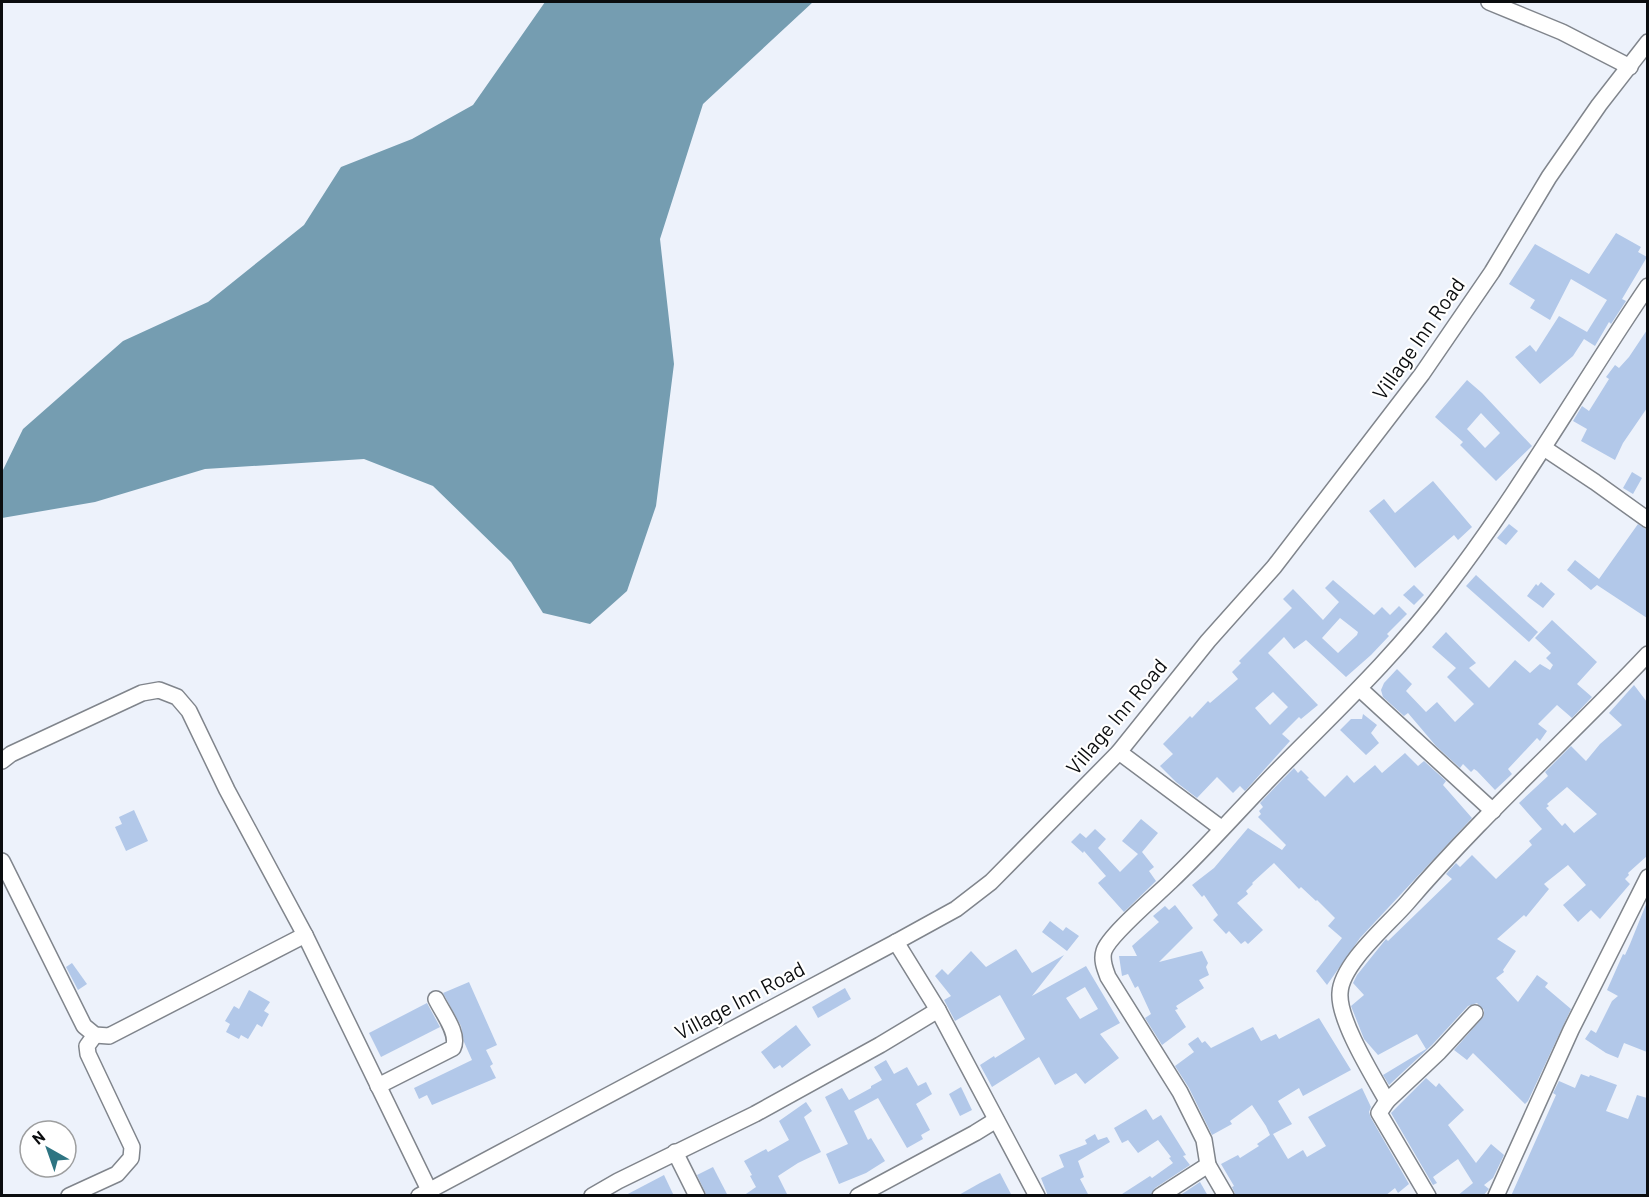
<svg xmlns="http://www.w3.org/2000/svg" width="1649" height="1197" viewBox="0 0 1649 1197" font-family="Barlow,sans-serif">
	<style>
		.water { fill: #759db1 }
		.building { fill: #b2c8e9; fill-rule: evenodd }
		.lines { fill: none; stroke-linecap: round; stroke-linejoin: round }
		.minor-casing { stroke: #80858c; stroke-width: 18 }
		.minor { stroke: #fff; stroke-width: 15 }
		.labels { text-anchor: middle; stroke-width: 4.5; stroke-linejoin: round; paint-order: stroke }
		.street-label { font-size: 21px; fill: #0b0d0f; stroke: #fff }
	</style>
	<rect width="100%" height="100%" fill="#edf2fb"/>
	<polygon class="water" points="545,2 813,2 703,104 660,239 674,364 656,506 627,591 590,624 543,613 511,562 433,486 364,459 205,469 95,502 2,518 2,472 23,429 123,341 208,302 304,225 341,167 412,139 473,105"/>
	<g class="building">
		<polygon points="1616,233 1641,247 1638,252 1647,257 1622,299 1626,301 1611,324 1609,322 1595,346 1584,339 1573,356 1540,384 1515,357 1530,345 1536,352 1559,316 1587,332 1607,300 1571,279 1550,320 1530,308 1535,300 1509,284 1535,244 1589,274"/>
		<polygon points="1647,330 1647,408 1623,443 1615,460 1581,441 1587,429 1573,421 1582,406 1589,411 1609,379 1606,377 1615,365 1619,368 1629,357"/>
		<path d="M1467 380 1482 393 1532 446 1496 481 1460 445 1463 442 1435 417ZM1481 413 1500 433 1485 448 1467 429Z"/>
		<polygon points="1632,472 1642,478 1633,494 1623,488"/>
		<polygon points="1433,481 1472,527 1458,540 1454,535 1415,568 1369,511 1384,499 1395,513"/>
		<polygon points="1509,524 1518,531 1506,545 1497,538"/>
		<polygon points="1638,524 1647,530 1647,618 1597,585 1591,590 1567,570 1575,560 1599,579"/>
		<polygon points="1476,575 1538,632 1529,642 1466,586"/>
		<path d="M1333 580 1374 615 1382 607 1390 615 1399 606 1407 614 1387 634 1389 636 1371 655 1346 677 1306 640 1294 649 1284 637 1268 653 1318 705 1301 719 1299 717 1282 734 1290 741 1245 791 1240 786 1233 793 1217 777 1197 798 1176 782 1160 766 1173 754 1163 744 1190 716 1192 718 1208 701 1210 703 1238 679 1232 672 1241 663 1239 661 1292 608 1283 599 1293 589 1323 620 1339 602 1325 588ZM1340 618 1358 632 1357 635 1338 653 1322 638ZM1273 692 1288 707 1270 725 1255 708Z"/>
		<polygon points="1541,582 1555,594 1543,608 1527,596 1536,584 1538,586"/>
		<polygon points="1414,585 1424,595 1414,605 1403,595"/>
		<polygon points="1552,620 1597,662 1577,684 1592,697 1572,718 1557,705 1538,724 1547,731 1540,741 1537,738 1508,769 1512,774 1495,790 1477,771 1474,769 1471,772 1463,764 1460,768 1436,746 1408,713 1404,716 1383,697 1381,690 1384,683 1397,669 1412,684 1406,691 1426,712 1437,702 1455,722 1474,704 1447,677 1456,668 1432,647 1446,632 1476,663 1469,668 1489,688 1515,660 1530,673 1540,664 1550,670 1553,665 1546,658 1551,653 1535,638"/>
		<path d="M1634 685 1647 702V856L1628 873 1629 875 1625 879 1630 884 1600 919 1591 910 1578 922 1563 905 1586 885 1568 865 1544 884 1549 889 1526 917 1524 915 1497 939 1516 951 1503 970 1504 972 1496 978 1518 1002 1537 975 1548 983 1545 987 1571 1009 1528 1101 1525 1104 1473 1053 1467 1060 1454 1050 1484 1016V1010L1477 1003 1468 1006 1432 1045 1389 1085 1383 1075 1426 1049 1417 1034 1378 1055 1364 1039 1351 1006 1364 995 1353 983 1357 975 1386 939 1388 941 1452 879 1446 874 1456 863 1460 867 1472 855 1496 879 1532 845 1529 841 1542 829 1519 803 1548 776 1545 772 1571 746 1586 761 1600 744 1622 725 1609 713ZM1567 787 1597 814 1574 833 1565 823 1562 826 1546 808 1549 806 1547 804Z"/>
		<polygon points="1363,714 1377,725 1371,733 1379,743 1366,755 1340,730 1351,719 1362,719"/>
		<polygon points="1405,753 1418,766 1424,761 1446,781 1443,785 1472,818 1360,938 1327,985 1316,971 1342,938 1328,926 1335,918 1317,900 1316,901 1301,887 1299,889 1274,863 1252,883 1253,884 1246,891 1248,894 1237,903 1263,930 1248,944 1245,941 1241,944 1229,931 1226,934 1213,920 1218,915 1204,895 1202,897 1192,885 1214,868 1248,828 1282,850 1286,845 1258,817 1261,814 1259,811 1263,807 1260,803 1284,778 1294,768 1298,773 1301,770 1309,778 1307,779 1325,797 1347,775 1354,783 1375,765 1382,773"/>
		<polygon points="134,810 148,841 126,851 115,827 122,824 119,817"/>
		<polygon points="1141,819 1158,833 1142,852 1154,867 1149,871 1156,881 1124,912 1098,883 1106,876 1084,851 1083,853 1071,842 1080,833 1086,838 1095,829 1106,839 1098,848 1120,872 1138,854 1122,841"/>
		<polygon points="1647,902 1647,1052 1624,1043 1618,1058 1606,1053 1585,1039 1591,1030 1596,1033 1612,1001 1618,996 1607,990 1623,954 1625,955 1630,944"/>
		<polygon points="1175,905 1193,928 1159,962 1202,951 1208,963 1206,967 1209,975 1199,980 1204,988 1176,1006 1178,1009 1175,1010 1186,1027 1162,1045 1145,1018 1151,1014 1138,986 1135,988 1128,974 1122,976 1119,956 1137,956 1132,946 1159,922 1153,916 1165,906 1169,910"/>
		<polygon points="1050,921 1063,931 1066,927 1079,936 1067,951 1042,932"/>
		<path d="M1016 949 1032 973 1064 955 1032 996 1086 966 1120 1023 1100 1034 1119 1058 1085 1084 1076 1073 1055 1085 1039 1057 992 1087 980 1065 994 1056 995 1058 1025 1039 1000 995 955 1021 944 1000 951 996 935 976 942 969 948 975 971 951 986 967ZM1085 987 1098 1009 1080 1019 1066 998Z"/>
		<polygon points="72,963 87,984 78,990 66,967"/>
		<polygon points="469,982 497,1045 486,1050 493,1064 490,1066 496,1078 432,1105 427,1095 419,1099 414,1088 472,1060 464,1042 461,1026 443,993"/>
		<polygon points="845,988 851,999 818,1018 812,1007"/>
		<polygon points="249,990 270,1002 264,1011 269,1014 262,1027 257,1024 248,1039 241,1035 239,1039 226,1032 230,1024 225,1021 234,1006 239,1009"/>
		<polygon points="427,1003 440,1027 381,1057 369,1033"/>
		<polygon points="1319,1018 1351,1070 1303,1096 1299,1088 1278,1101 1292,1124 1273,1134 1288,1159 1303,1150 1307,1157 1326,1146 1308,1117 1362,1088 1371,1107 1369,1112 1371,1118 1409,1184 1398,1193 1395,1188 1385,1196 1236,1196 1232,1187 1234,1186 1221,1164 1238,1155 1240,1158 1259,1146 1257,1144 1270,1135 1266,1126 1252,1105 1230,1121 1232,1124 1212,1135 1189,1088 1175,1066 1194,1052 1188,1044 1198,1037 1202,1043 1205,1041 1211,1048 1253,1027 1261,1041 1276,1034 1279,1039"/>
		<polygon points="796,1025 811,1045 782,1068 780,1065 774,1069 761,1052"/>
		<polygon points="886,1060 894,1074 907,1067 918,1086 926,1082 932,1094 916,1104 930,1130 921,1135 923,1139 907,1148 878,1098 854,1111 868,1140 871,1138 885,1161 866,1173 839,1184 826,1154 848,1144 825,1097 842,1088 849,1100 871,1088 871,1086 882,1080 874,1067"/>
		<polygon points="1581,1074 1589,1077 1590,1075 1617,1085 1606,1111 1628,1119 1637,1095 1647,1098 1647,1196 1511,1196 1556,1095 1553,1093 1559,1081 1575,1088"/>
		<polygon points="1426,1078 1436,1087 1439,1083 1464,1110 1448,1125 1476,1163 1491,1144 1504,1155 1493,1178 1484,1185 1489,1189 1483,1196 1457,1196 1473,1183 1458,1159 1433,1177 1437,1183 1433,1185 1391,1113"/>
		<polygon points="961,1087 972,1110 960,1116 949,1094"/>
		<polygon points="806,1102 812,1111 804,1117 821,1152 798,1163 778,1176 788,1196 743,1196 756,1187 750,1176 752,1175 744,1161 766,1149 768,1152 789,1140 779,1121"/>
		<polygon points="1146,1109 1153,1120 1161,1115 1186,1155 1183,1156 1190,1165 1155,1188 1150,1196 1119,1196 1150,1176 1152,1178 1173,1163 1169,1158 1171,1157 1158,1140 1138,1153 1128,1140 1122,1143 1114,1128"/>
		<polygon points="1095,1134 1098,1140 1107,1137 1110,1142 1078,1161 1084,1177 1080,1179 1089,1196 1048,1196 1041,1178 1064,1167 1059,1155 1087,1144 1085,1140"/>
		<polygon points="713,1167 728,1196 707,1196 697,1175"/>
		<polygon points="1000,1173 1012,1196 957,1196 980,1183"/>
		<polygon points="664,1175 674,1196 624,1196"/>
		<polygon points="1200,1182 1208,1196 1183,1196 1182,1194"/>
	</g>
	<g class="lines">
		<defs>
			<g id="minor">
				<polyline points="1489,2 1562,32 1630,67"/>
				<polyline points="1544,448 1595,482 1648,520"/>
				<polyline points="1360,689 1493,811"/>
				<polyline points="1119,752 1221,828"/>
				<polyline points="2,761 11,754 142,693 159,690 177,697 189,711 227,790 305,935 429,1190"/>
				<polyline points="2,861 84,1026 95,1035 109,1036 305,935"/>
				<polyline points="938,1010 1037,1196"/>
				<path d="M378 1086 453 1048C460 1034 442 1012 436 999"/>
				<polyline points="1387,1101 1439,1052 1475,1013"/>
				<polyline points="675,1152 697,1196"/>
				<polyline points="69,1196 117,1174 131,1158 132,1147 88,1054 87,1046 95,1035"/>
				<polyline points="419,1196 896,942 956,909 991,882 1119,752 1208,641 1274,567 1422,374 1492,272 1549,177 1599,105 1648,42"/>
				<polyline points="592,1196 618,1181 755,1114 880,1045 938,1010 896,942"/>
				<polyline points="858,1196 975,1133 996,1120"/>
				<polyline points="1160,1196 1208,1165"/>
				<path d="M1226 1196 1208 1165 1204 1140 1180 1092 1108 977C1105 969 1101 960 1104 951 1109 935 1156 896 1170 882 1207 847 1241 808 1277 771 1335 712 1396 655 1446 588 1520 492 1580 386 1648 286"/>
				<path d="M1428 1196 1379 1113 1387 1101C1373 1076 1338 1020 1340 993 1341 964 1389 924 1407 903 1482 815 1569 738 1648 654"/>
				<polyline points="1496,1196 1571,1030 1648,877"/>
			</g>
		</defs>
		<use href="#minor" class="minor-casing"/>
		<use href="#minor" class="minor"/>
	</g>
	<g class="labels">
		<g class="street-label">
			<text transform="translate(1419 339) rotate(-55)" y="7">Village Inn Road</text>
			<text transform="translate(1117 717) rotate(-50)" y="7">Village Inn Road</text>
			<text transform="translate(740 1001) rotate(-28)" y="7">Village Inn Road</text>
		</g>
	</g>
	<rect width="1649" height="1197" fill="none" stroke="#0b0d0f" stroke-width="6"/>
	<g transform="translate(48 1149) rotate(320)"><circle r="28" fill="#ffffff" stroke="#9d9e9f" stroke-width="1.5"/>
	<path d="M0-4.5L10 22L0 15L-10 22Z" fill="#2e7482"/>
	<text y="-9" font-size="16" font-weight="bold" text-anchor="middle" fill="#0b0d0f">N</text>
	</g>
</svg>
